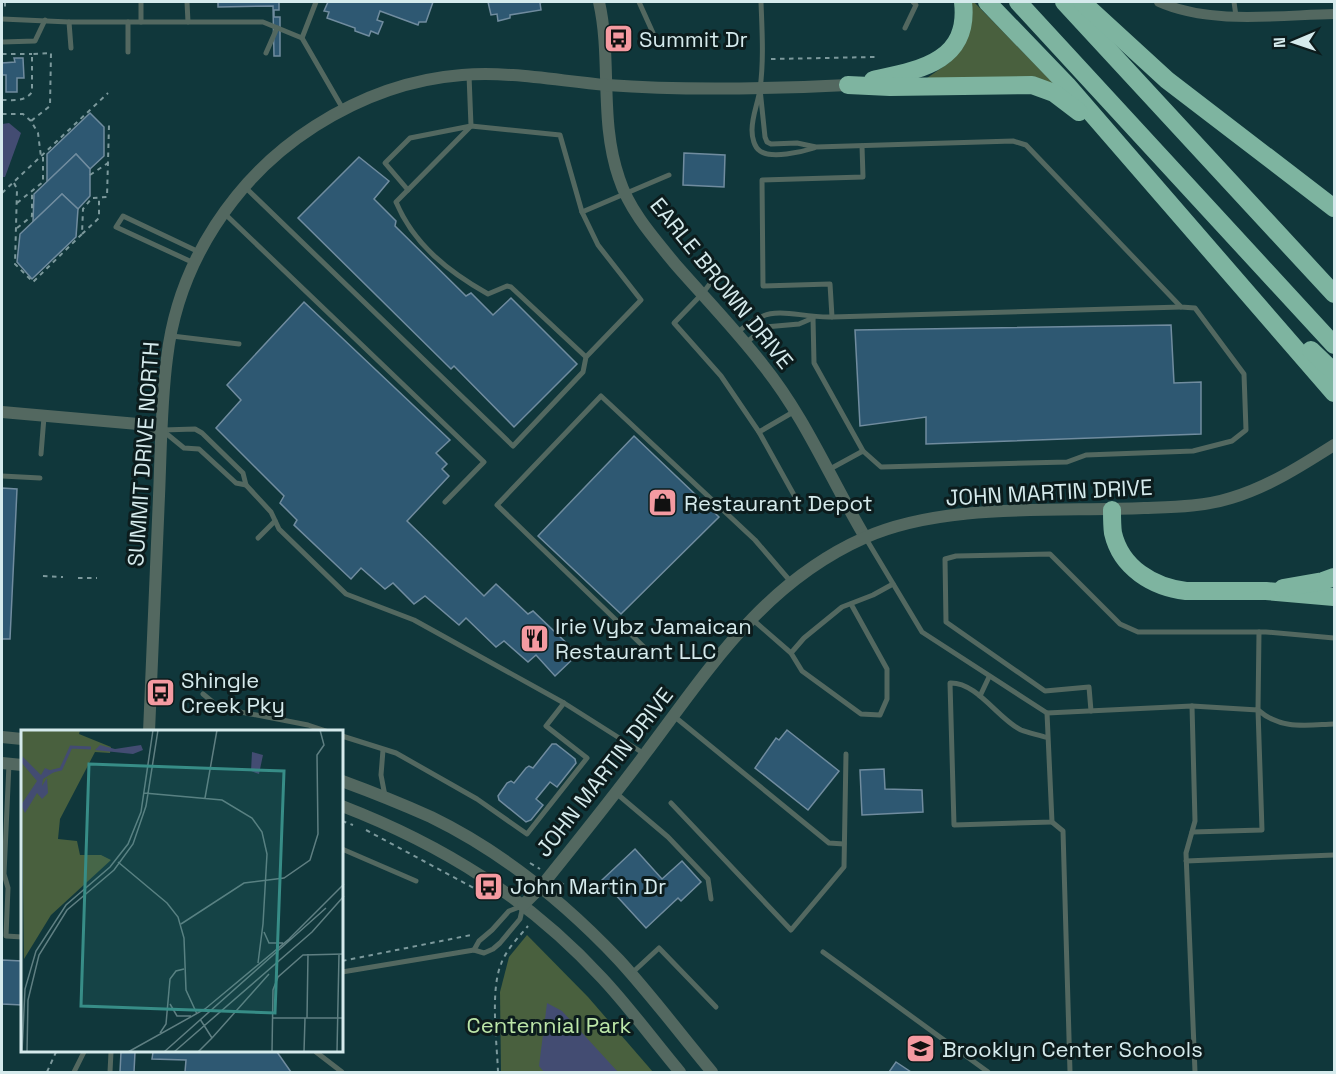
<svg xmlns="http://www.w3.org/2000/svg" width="1336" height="1074" viewBox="0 0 1336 1074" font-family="'Space Grotesk',sans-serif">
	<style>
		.green { fill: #49603e }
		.water { fill: #434c72 }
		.building { fill: #2e5872; stroke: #708c9f; stroke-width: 1.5 }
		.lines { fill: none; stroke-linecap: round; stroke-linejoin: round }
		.path { stroke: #7c999c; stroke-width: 2; stroke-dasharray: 4.5 4.5; stroke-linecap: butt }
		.service { stroke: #536860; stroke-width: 5 }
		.minor { stroke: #536860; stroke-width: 10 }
		.tertiary { stroke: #536860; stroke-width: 12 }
		.motorway { stroke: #7eb4a0; stroke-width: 18 }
		.labels { text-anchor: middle; stroke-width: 6; stroke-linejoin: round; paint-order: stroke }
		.poi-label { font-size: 22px; fill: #d5eaec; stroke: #0c1c1d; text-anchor: start }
		.street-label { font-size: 22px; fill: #d5eaec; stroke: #0c1c1d }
		.park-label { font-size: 22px; fill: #bce6a8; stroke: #0c1c1d }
		.inset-river { fill: none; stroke: #434c72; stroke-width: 3 }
		.inset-road { fill: none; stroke: #5f7f82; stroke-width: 1.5 }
		.view { fill: #378d87; fill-opacity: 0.15; stroke: #378d87; stroke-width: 3 }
		.inset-edge { fill: none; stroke: #d5eaec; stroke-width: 3 }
	</style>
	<rect width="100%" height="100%" fill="#10373b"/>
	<g class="green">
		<polygon points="969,2 974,2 1056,86 927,78 950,62 957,53"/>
		<polygon points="527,935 588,997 653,1072 501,1072 500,992 509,957"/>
	</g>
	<g class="water">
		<polygon points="9,123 21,133 5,177 2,177 2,124"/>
		<polygon points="547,1003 562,1011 618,1072 544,1072 539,1066"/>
	</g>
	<g class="building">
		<polygon points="218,2 279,2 279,10 274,10 274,17 280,17 280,56 274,56 273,6 218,7"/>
		<polygon points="328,2 433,2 426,22 419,22 418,25 380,11 377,20 383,22 378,34 371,31 369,36 355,31 355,28 327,18 329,12 324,11"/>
		<polygon points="488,2 542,2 540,3 541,10 510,15 510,18 498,21 497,14 491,15"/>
		<polygon points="14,58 23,58 24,78 17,78 17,92 6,92 6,75 2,75 2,63 15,62"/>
		<polygon points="90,113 104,127 104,156 90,169 76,154 47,182 47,154"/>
		<polygon points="684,153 725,155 724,187 683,185"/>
		<polygon points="76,154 90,169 90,196 78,209 62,194 33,222 34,194"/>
		<polygon points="359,157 389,181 374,199 396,221 395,226 466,296 471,293 493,315 511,298 577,364 514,427 454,366 451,369 298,218"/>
		<polygon points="62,194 78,209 76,237 32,279 17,262 20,234"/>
		<polygon points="304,302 450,440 436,453 447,464 442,469 449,476 407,521 484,596 496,584 528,614 533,611 578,654 555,676 536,655 528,662 504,641 496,647 466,618 459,625 425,596 414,604 393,583 385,589 361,568 351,579 294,525 297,520 280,503 284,496 216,428 241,400 227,385"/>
		<polygon points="1171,325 1174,383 1201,382 1201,434 926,444 926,417 860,426 855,330"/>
		<polygon points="634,436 719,517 621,614 538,536"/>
		<polygon points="2,488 17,489 10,639 2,639"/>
		<polygon points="787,730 839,771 808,810 755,768 776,738 779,740"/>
		<polygon points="552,744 556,744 575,759 576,763 557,787 550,782 536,799 543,805 531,820 526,822 499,800 498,796 507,783 511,781 514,783 526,768 529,766 533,768"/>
		<polygon points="884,769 885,789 922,790 923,812 862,815 860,770"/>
		<polygon points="635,849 662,879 682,861 701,882 681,901 678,898 646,928 602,880"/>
		<polygon points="2,960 22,961 22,1005 2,1004"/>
		<polygon points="121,1052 135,1052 134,1072 120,1072"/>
		<polygon points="153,1052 277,1052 291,1072 185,1072 186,1060 152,1059"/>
		<polygon points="896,1062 911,1072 889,1072"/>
	</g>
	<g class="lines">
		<g class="path">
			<polyline points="5,2 5,10"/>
			<polyline points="2,54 32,54"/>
			<polyline points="771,59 875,57"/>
			<path d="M2 100C13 100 25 102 32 92V54L51 53 50 106 31 121 38 133 41 157"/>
			<polyline points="2,114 23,114 31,121"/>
			<polyline points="90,175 108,163"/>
			<polyline points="14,183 17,189 15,264 33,282 82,234 83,209 92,198 107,197 109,125"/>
			<polyline points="2,193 108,93"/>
			<polyline points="17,203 43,182 43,156"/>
			<polyline points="17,228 32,216 32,191"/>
			<polyline points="82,234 99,218 99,199"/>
			<polyline points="43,576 63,577"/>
			<polyline points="78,578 97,578"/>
			<polyline points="342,821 353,825"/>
			<polyline points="366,830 483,893"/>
			<polyline points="530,863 540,869"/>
			<polyline points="560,882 567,887"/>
			<polyline points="342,961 471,935"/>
			<polyline points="47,1072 56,1052"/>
			<path d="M498 1072C497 1043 490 991 501 964 506 950 518 938 528 926"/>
		</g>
		<g class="service">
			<polyline points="141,2 141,22"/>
			<polyline points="187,2 188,22"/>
			<polyline points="316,2 302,38 343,109"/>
			<polyline points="639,2 653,33"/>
			<path d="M761 2C762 30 764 60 760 89 758 103 752 116 752 130 752 137 754 147 760 151 771 159 802 152 814 148"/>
			<polyline points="1234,2 1236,16"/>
			<polyline points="2,19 69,22 71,48"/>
			<polyline points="69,22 263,22 302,38"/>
			<polyline points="905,28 916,5 913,2"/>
			<polyline points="2,42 35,41 45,20"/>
			<polyline points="128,52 128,22"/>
			<polyline points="266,53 277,28"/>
			<polyline points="760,89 765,137 767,142 771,144 797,143 816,147 1013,141 1026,145 1181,307 1195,308 1244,374 1246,430 1232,441 1193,451 1086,455 1067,462 881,467 863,451 830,469"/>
			<polyline points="246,188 513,446 583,372 586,357 641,300 598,245 582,212 669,175"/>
			<polyline points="408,190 385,163 410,138 471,126 469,75"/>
			<path d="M582 212 560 135 471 126 396 202C414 245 449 272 488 294L507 286 511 287 586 357"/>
			<polyline points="224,213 484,462 445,502"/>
			<polyline points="713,261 716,276 702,294 674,323 721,376 759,432"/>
			<polyline points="194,263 116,227 123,216 199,252"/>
			<polyline points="832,317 1181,307"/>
			<polyline points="813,318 814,363 863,451"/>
			<path d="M738 332C774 300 790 318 832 317L830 284 763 286 762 180 863 177 862 146"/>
			<polyline points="172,336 239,344"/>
			<polyline points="747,342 765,327 799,324 813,318"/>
			<polyline points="162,430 184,448 199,449 236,483 246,485"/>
			<polyline points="163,430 195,429 202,433 243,473 246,485 271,512 279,529 346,594 414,620 564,703 643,753"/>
			<polyline points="41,454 44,417"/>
			<polyline points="2,476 40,478"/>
			<polyline points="794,495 759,432 795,411"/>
			<polyline points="865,537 922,632 1047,713 1192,706 1195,821 1186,853 1195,1072"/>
			<polyline points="258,538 275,521"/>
			<polyline points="752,619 791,653 802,671 861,714 880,715 887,699 887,669 851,604"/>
			<polyline points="646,649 497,505 601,396 755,540 791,582"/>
			<polyline points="791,653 804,638 842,607 873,595 893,584"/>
			<polyline points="203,694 220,708 308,725 329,732"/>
			<polyline points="980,696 989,677"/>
			<polyline points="1192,706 1258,710 1259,632"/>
			<polyline points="1091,711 1089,687 1045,691 946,622 945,559 956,556 1050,554 1120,624 1138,632 1266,632 1334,638"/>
			<path d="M1047 713 1052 822 954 825 950 683C977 682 998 719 1021 730 1029 733 1039 735 1048 738"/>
			<polyline points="675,717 829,843 844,844"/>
			<polyline points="342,736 396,753 477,799 527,834 587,758 546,726 564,703"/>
			<polyline points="383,750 381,775 385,796"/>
			<polyline points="9,764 4,874 8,888 6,936 22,937"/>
			<polyline points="616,793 668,837 708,879 711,899"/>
			<polyline points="671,803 791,930 844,867 846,754"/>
			<polyline points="1052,822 1063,831 1070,1072"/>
			<path d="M1192 832 1262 830 1258 710C1281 730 1306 725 1334 724"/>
			<polyline points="342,849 416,881"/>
			<polyline points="1186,861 1334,855"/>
			<polyline points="474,950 479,941 492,930 509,911 522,906"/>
			<polyline points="823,952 988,1072"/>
			<polyline points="342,972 474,950 484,953 493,949 500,943 520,919 523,906"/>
			<polyline points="632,973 659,948 716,1007"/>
			<polyline points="316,1052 342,1072"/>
			<polyline points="74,1072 84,1052"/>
			<polyline points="110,1072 111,1052"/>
		</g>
		<path class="minor" d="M1159 2C1210 25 1280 15 1334 14"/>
		<g class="tertiary">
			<path d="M599 2C612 59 599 121 619 178 630 212 654 238 676 265 705 298 736 330 763 365 805 417 831 480 865 537"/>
			<polyline points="2,412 138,424 162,430"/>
			<path d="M149 732C153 654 156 575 159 496 161 450 161 404 167 358 178 263 235 177 315 126 359 98 410 79 462 75 510 71 559 81 607 85 687 91 768 89 848 85"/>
			<polyline points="2,737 22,739"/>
			<polyline points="2,763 22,765"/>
			<path d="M342 781C372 792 402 804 431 817 501 851 565 903 619 960 652 996 681 1035 712 1072"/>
			<path d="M342 806C443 845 528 898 602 978 630 1008 654 1041 680 1072"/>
			<path d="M523 905 540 888C575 844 611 800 645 754 709 669 763 583 864 538 944 502 1057 512 1144 508 1172 507 1203 507 1231 498 1268 487 1301 466 1334 445"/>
		</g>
		<g class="motorway">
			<polyline points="987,2 1067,85 1334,393"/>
			<polyline points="1018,2 1334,345"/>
			<polyline points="1064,2 1334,294"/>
			<polyline points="1082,2 1167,80 1334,208"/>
			<path d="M873 80C919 70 970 62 963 2"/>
			<polyline points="848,85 890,87 1032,85 1054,93 1079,112"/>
			<polyline points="1311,350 1334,372"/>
			<path d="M1112 510C1112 517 1112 526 1113 533 1121 568 1153 587 1186 591H1266L1334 597"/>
			<polyline points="1283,588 1323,581 1334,577"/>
		</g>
	</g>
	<defs>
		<symbol id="bus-square" viewBox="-11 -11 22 22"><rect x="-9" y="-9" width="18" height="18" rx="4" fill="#f49aa1" stroke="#0c1c1d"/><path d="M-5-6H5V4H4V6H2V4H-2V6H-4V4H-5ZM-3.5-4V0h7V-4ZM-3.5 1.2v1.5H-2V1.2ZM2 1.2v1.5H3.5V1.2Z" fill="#111"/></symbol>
		<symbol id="shop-square" viewBox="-11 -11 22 22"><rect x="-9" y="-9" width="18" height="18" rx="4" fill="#f49aa1" stroke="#0c1c1d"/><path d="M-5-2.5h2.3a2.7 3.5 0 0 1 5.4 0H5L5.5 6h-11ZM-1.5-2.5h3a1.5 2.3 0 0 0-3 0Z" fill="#111"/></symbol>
		<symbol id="restaurant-square" viewBox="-11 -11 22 22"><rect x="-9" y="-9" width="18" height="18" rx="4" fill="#f49aa1" stroke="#0c1c1d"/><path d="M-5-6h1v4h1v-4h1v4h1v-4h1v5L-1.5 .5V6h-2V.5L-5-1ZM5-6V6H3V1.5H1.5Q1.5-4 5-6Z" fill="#111"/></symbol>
		<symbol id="school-square" viewBox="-11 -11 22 22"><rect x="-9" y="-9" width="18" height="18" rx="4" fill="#f49aa1" stroke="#0c1c1d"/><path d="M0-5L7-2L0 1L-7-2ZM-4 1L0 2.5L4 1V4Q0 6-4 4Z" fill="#111"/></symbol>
	</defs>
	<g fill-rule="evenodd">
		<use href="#bus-square" x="602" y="22" width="33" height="33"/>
		<use href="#shop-square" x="646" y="486" width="33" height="33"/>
		<use href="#restaurant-square" x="518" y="622" width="33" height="33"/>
		<use href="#bus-square" x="144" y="676" width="33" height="33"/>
		<use href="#bus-square" x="472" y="870" width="33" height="33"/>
		<use href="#school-square" x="904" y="1032" width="33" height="33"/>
	</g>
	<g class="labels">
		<g class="poi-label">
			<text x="639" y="47">Summit Dr</text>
			<text x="684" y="511">Restaurant Depot</text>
			<text x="555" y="634">Irie Vybz Jamaican<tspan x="555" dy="25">Restaurant LLC</tspan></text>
			<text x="181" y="688">Shingle<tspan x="181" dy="25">Creek Pky</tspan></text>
			<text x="510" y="894">John Martin Dr</text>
			<text x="942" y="1057">Brooklyn Center Schools</text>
		</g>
		<g class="street-label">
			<text transform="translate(722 283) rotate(51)" y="8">EARLE BROWN DRIVE</text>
			<text transform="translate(143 454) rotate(-86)" y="8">SUMMIT DRIVE NORTH</text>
			<text transform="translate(1049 492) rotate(-3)" y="8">JOHN MARTIN DRIVE</text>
			<text transform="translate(604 772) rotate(-52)" y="8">JOHN MARTIN DRIVE</text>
		</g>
		<g class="park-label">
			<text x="549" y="1033">Centennial Park</text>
		</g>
	</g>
	<g transform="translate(21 730)">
		<rect width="322" height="322" fill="#10373b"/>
		<path d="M0 0H59L58 4 90 17 89 23 74 22 39 89 37 109 56 111 59 125H80L90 130 30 185 3 229Z" fill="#49603e"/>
		<path d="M79 15 94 19 120 15 122 20 112 24 74 20ZM231 22 242 25 238 44 230 41ZM0 25 20 45 24 38 33 42 22 49 21 56 26 48 27 63 21 69 16 63 4 83 0 75 16 51 0 32Z" fill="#434c72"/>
		<path class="inset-river" d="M28 42 40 39 50 17 70 18"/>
		<path class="inset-road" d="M123 63 201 70 231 88 241 102 246 124 242 194M184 68 196 0M97 132 146 173 157 187 163 208 165 260 176 284M160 194 223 153 263 148 289 130 297 104 296 25 303 15 299 0M243 202 248 213H262M237 233 242 194M149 274 156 286H170M252 288H323M286 288 287 224M179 289 191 308M139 303 145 294 149 249 155 241 163 239M191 308 248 244M1 322 4 259 15 221 45 175 89 137 107 114 120 82 132 0M6 322 7 270 18 225 46 180 93 140 112 114 125 76 137 0M107 322 184 279 268 209 323 154M143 322 305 178M153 322 291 202 323 166M177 322 191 308M251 322 252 260 257 247 282 225 323 224M283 322 284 288M316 322 318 224"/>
		<path class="view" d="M68 34 263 41 254 283 60 276Z"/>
		<rect width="322" height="322" class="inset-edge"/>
	</g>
	<rect width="1336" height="1074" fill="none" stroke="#d5eaec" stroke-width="6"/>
	<g transform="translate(1294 42) rotate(268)" stroke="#0c1c1d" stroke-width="4.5" paint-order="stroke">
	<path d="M0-4.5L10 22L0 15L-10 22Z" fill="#d5eaec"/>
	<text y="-9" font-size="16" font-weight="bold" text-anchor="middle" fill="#d5eaec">N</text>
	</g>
</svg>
